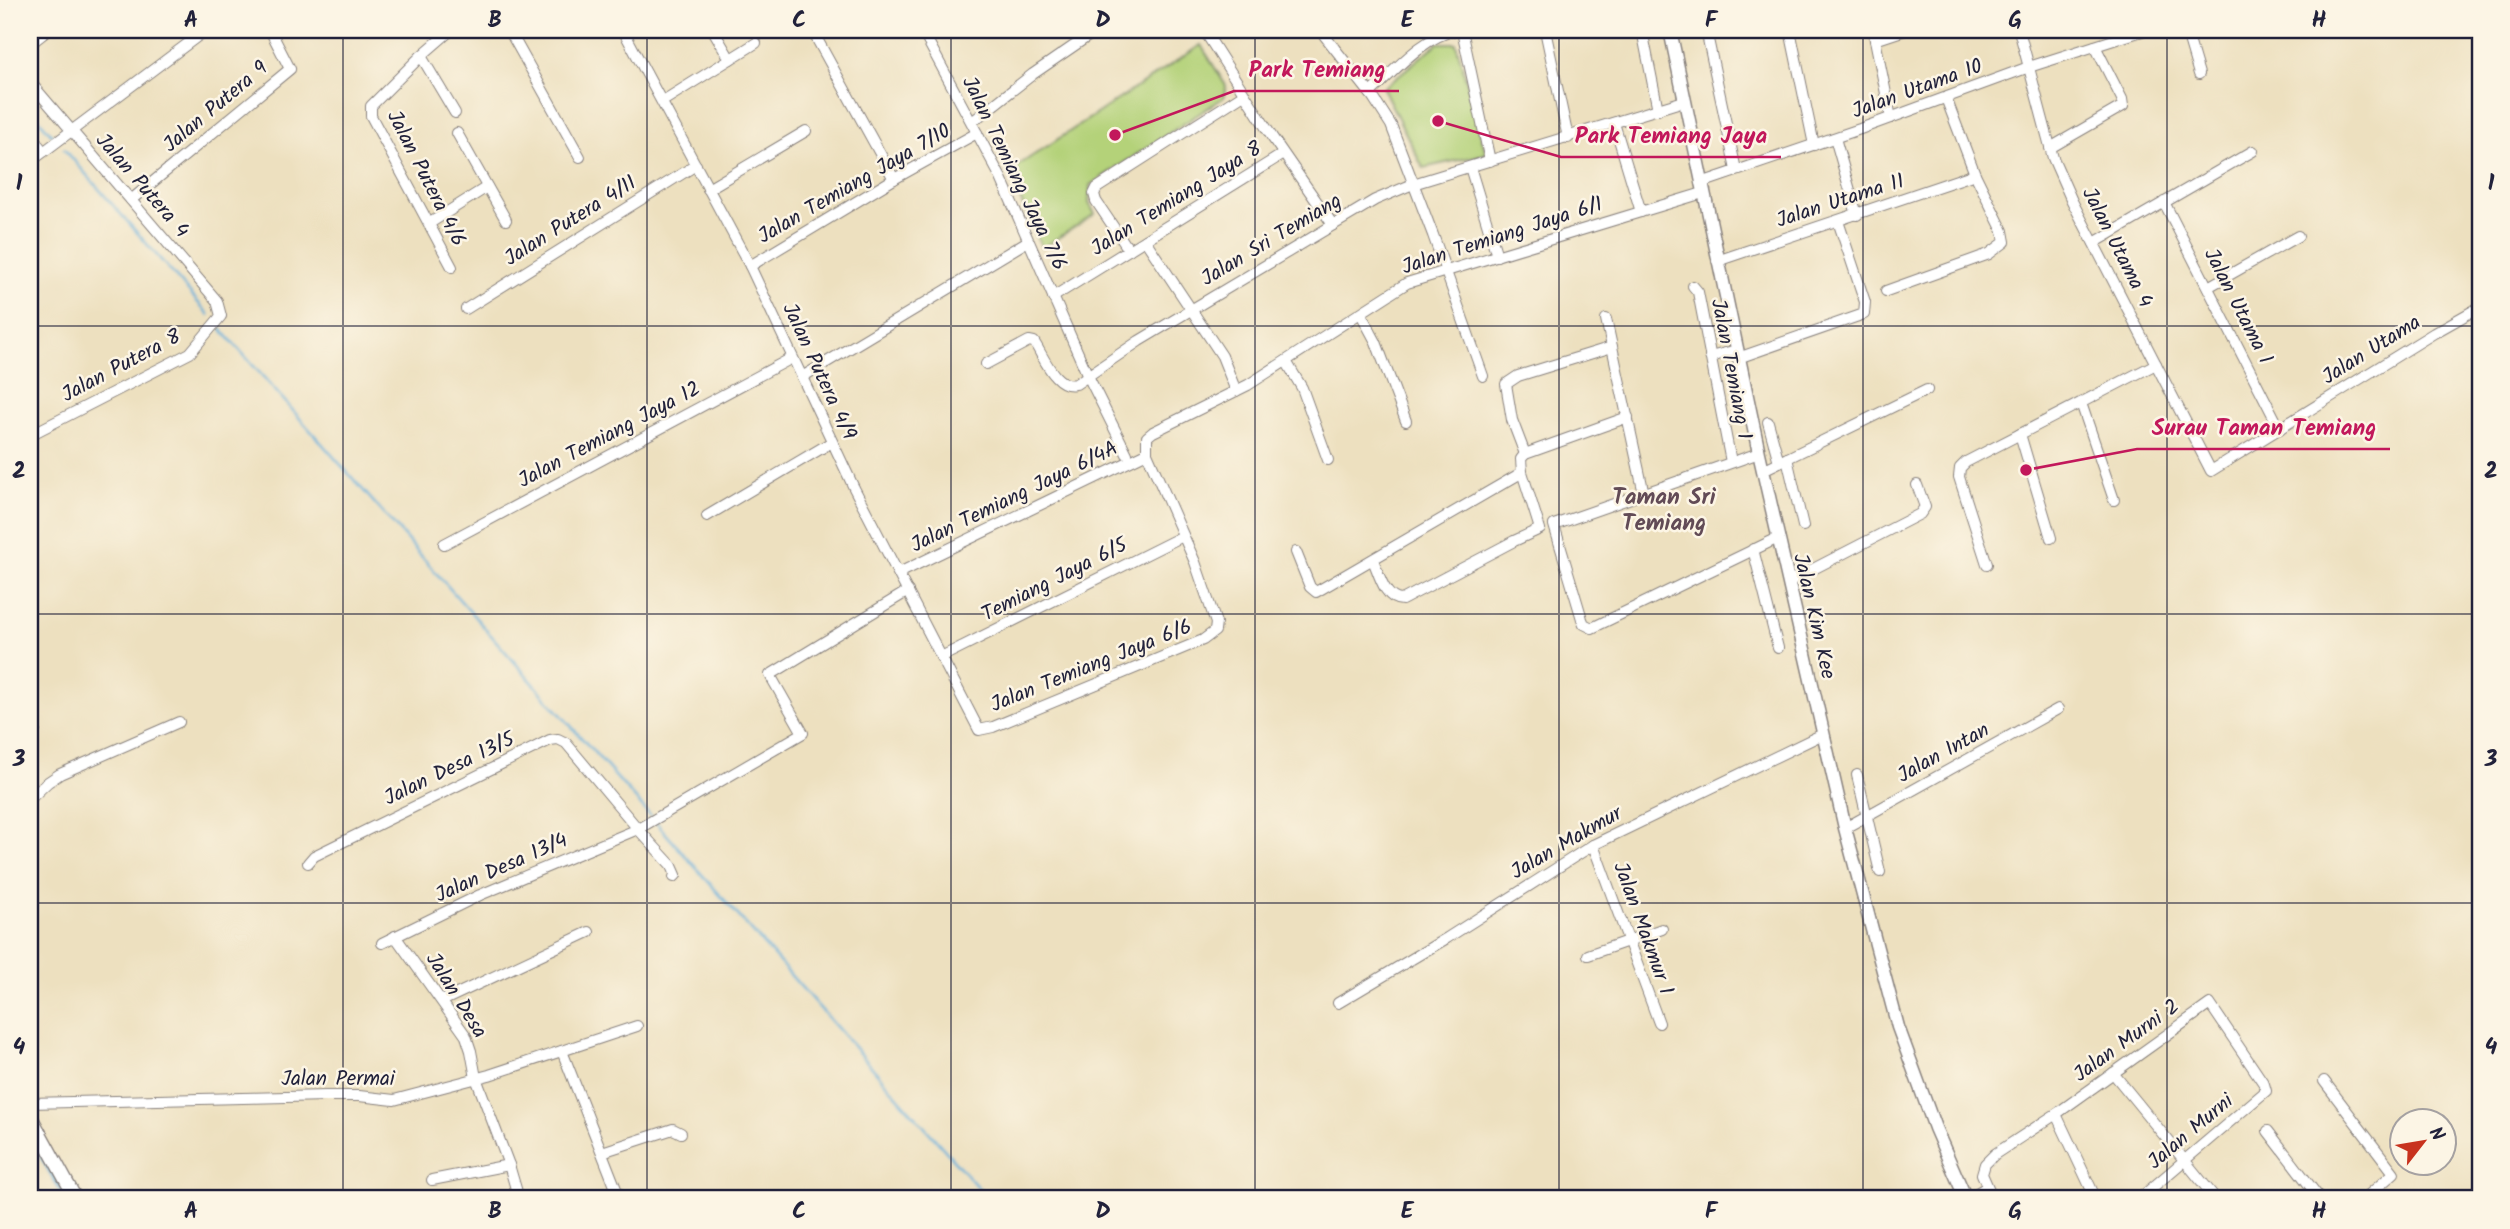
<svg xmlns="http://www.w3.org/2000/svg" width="2510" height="1229" viewBox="0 0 2510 1229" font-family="Kalam,sans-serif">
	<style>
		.green { fill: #b4d279; stroke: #6b7a5a; stroke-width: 2 }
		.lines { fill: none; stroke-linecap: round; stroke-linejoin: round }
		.stream { stroke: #5fabd8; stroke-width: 2.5 }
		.canal { stroke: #5fabd8; stroke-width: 10 }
		.minor-casing { stroke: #88817d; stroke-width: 12 }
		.tertiary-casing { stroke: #88817d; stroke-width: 15 }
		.minor { stroke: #fff; stroke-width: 10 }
		.tertiary { stroke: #fff; stroke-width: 12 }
		.grid { fill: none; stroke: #22223b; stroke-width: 2; stroke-opacity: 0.55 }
		.labels { text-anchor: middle; stroke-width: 5; stroke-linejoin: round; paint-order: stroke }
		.street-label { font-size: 21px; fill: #22223b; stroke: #fcf5e5 }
		.neighbourhood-label { font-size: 23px; font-weight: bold; fill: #624b56; stroke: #fcf5e5 }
		.leader { fill: none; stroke: #c2185b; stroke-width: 2.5 }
		.callout-dot { fill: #c2185b; stroke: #fcf5e5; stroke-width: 2.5 }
		.callout-label { font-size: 23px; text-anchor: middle; font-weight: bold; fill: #c2185b; stroke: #fcf5e5; stroke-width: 5; stroke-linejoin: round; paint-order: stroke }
		.neatline { fill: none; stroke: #22223b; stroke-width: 2.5 }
		.grid-label { font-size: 23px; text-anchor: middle; font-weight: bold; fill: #22223b }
	</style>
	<rect width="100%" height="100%" fill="#fcf5e5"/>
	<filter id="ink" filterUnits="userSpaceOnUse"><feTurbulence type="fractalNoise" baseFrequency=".0143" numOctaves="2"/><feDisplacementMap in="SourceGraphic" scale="14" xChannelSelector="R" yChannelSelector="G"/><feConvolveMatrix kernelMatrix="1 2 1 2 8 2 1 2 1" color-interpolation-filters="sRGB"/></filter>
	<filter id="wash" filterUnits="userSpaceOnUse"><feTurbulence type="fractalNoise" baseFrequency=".00686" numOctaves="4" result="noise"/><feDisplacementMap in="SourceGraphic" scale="28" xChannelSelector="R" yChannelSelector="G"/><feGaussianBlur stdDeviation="1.57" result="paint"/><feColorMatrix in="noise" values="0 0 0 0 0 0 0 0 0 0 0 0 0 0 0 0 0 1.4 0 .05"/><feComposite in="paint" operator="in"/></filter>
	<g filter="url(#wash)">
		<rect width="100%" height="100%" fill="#ede0bf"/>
		<g class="green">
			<polygon points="1438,43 1456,43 1486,154 1423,168 1383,88"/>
			<polygon points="1201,45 1226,86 1223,98 1090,185 1089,203 1095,214 1042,248 1008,172"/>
		</g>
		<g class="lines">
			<g class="stream">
				<polyline points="30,109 53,136"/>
				<polyline points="64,149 209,315"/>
				<polyline points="221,329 988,1199"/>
			</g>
			<polyline class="canal" points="30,1130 69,1199"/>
		</g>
	</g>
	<g filter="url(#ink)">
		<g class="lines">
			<defs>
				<g id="minor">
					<polyline points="451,30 421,56 371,106 371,116 452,267"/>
					<polyline points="509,30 580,157"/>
					<polyline points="623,30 750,266 854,488 979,730 993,727 1203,640 1215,631 1216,623 1195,562 1147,453 1147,437 1153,432 1248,385 1407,283 1703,193"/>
					<polyline points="713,30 730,59"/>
					<polyline points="812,30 894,179"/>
					<polyline points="922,30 1001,178 1088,376 1127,454"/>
					<polyline points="1204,30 1272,137 1333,225"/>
					<polyline points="1320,30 1373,97 1391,125 1433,235 1483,376"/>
					<polyline points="1462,30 1490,161"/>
					<polyline points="1545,30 1568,138"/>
					<polyline points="1642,30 1658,110"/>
					<polyline points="1706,30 1736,170"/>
					<polyline points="1790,30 1814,145"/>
					<polyline points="1873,30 1891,118"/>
					<polyline points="2019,30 2053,158 2072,201 2211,471 2434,333 2480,307"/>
					<polyline points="2186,30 2199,74"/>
					<polyline points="1875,40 1905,30"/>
					<polyline points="30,44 48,30"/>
					<polyline points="421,56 455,113"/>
					<polyline points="30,82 217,301 221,316 190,353 30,435"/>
					<path d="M1370 93C1396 70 1421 38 1456 30"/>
					<polyline points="663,101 756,43"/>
					<polyline points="972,122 1033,74 1097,30"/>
					<polyline points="1614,123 1641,212"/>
					<polyline points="457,133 506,220"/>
					<polyline points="30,135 43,151"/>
					<polyline points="1835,138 1857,215"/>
					<polyline points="2050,148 2123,106 2122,99 2095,46"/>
					<polyline points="30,162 206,30"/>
					<polyline points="1470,167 1497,256"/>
					<polyline points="1701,183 1860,129 2029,67 2145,30"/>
					<polyline points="708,189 806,131"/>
					<polyline points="131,200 290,69 270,30"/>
					<polyline points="2164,202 2280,429"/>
					<polyline points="430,223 487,187"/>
					<polyline points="1145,240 1222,356 1236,391"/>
					<polyline points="2094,243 2253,151"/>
					<polyline points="1129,250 1096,201 1094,194 1097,188 1244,94"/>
					<polyline points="1717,261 1975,174"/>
					<polyline points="750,266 894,179 977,133"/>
					<polyline points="1693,286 1698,292 1731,462"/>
					<polyline points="2208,287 2298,236"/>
					<polyline points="1886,291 1989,254 2005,242 2003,231 1975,174 1946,98"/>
					<polyline points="1053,297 1283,154"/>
					<polyline points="466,309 696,165"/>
					<polyline points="1361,314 1376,342 1406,421"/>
					<polyline points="1606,319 1644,494"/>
					<polyline points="1710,357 1737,350"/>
					<polyline points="1738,358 1864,314 1865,302 1838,221"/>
					<polyline points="1286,361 1302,388 1328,460"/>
					<path d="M986 364 1029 341 1034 342C1044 357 1055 389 1076 384L1139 341 1375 200 1413 184 1684 101"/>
					<polyline points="802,377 1028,241"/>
					<polyline points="2081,403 2114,500"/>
					<polyline points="1768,422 1779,462"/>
					<polyline points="2020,434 2051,538"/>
					<polyline points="1759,453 1554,525 1582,619 1584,624 1592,628 1778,538"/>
					<polyline points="1525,454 1512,420 1506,384 1518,376 1612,347"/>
					<polyline points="1525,454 1628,417"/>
					<polyline points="1787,458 1803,526"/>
					<polyline points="1763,470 1927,390"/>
					<polyline points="707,516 832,442"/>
					<polyline points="444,544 792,358"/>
					<polyline points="1753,549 1778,648"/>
					<polyline points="1296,552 1310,587 1316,592 1516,476 1522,472 1521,459 1525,454"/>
					<path d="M1373 560C1379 574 1385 600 1402 600L1514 541 1540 529 1522 472"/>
					<polyline points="1987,564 1959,477 1960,468 1966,462 2156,364"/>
					<polyline points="899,573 1147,453"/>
					<polyline points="1788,582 1920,514 1925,507 1917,485"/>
					<polyline points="941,657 1183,536"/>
					<polyline points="30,713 35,730 30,739"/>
					<polyline points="1857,775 1880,872"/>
					<polyline points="30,799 48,782 60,774 179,722"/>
					<polyline points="1845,828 2058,709"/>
					<polyline points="1593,845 1659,1023"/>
					<polyline points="308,863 314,856 550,740 558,739 566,743 638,829 672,866 676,875 674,877"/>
					<polyline points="395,936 466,1036 471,1051 476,1078 509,1165 519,1199"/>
					<polyline points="382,943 480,895 638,829 803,733 770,675 908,591"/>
					<polyline points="1588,955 1662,929"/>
					<polyline points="442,1001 589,932"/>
					<polyline points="1338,1003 1447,938 1593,845 1823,734"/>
					<polyline points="562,1051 620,1199"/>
					<polyline points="2113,1073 2216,1199"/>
					<polyline points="2324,1081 2394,1173 2364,1199"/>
					<polyline points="30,1103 326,1096 359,1096 394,1100 489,1075 637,1026"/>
					<polyline points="2056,1114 2096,1199"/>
					<polyline points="2268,1131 2320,1199"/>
					<polyline points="602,1152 673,1129 681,1133"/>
					<polyline points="432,1180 509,1165"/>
					<polyline points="30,1197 42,1196 44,1199"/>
					<polyline points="1967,1199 1987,1187"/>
					<polyline points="1993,1199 1982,1174 1985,1164 1995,1154 2056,1114 2210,1004 2264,1084 2266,1091 2139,1199"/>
				</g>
				<g id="tertiary">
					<polyline points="1670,30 1759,453 1845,828 1898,1027 1935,1128 1966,1199"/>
					<polyline points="30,1115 76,1199"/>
				</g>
			</defs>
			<use href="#minor" class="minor-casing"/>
			<use href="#tertiary" class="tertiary-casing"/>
			<use href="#minor" class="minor"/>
			<use href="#tertiary" class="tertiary"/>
		</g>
	</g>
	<path class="grid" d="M343 30V1199M647 30V1199M951 30V1199M1255 30V1199M1559 30V1199M1863 30V1199M2167 30V1199M30 326H2480M30 614H2480M30 903H2480"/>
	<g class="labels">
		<g class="street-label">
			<text transform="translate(1917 88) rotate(-20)" y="7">Jalan Utama 10</text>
			<text transform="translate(215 106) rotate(-40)" y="7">Jalan Putera 9</text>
			<text transform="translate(1015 173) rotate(64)" y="7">Jalan Temiang Jaya 7/6</text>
			<text transform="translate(427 178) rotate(63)" y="7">Jalan Putera 4/6</text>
			<text transform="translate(854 183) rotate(-30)" y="7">Jalan Temiang Jaya 7/10</text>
			<text transform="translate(143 185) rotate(49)" y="7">Jalan Putera 4</text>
			<text transform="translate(1176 198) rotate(-32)" y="7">Jalan Temiang Jaya 8</text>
			<text transform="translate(1840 200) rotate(-18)" y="7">Jalan Utama 11</text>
			<text transform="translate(570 220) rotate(-32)" y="7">Jalan Putera 4/11</text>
			<text transform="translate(1502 235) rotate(-18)" y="7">Jalan Temiang Jaya 6/1</text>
			<text transform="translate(1271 239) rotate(-31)" y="7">Jalan Sri Temiang</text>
			<text transform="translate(2118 247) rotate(63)" y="7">Jalan Utama 4</text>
			<text transform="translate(2239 306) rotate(63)" y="7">Jalan Utama 1</text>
			<text transform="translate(2371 349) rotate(-32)" y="7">Jalan Utama</text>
			<text transform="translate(121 365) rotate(-28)" y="7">Jalan Putera 8</text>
			<text transform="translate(1732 369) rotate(79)" y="7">Jalan Temiang 1</text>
			<text transform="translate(820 371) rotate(65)" y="7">Jalan Putera 4/9</text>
			<text transform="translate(609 434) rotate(-28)" y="7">Jalan Temiang Jaya 12</text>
			<text transform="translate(1014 496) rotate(-26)" y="7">Jalan Temiang Jaya 6/4A</text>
			<text transform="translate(1054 579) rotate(-27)" y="7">Temiang Jaya 6/5</text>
			<text transform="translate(1815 616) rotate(77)" y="7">Jalan Kim Kee</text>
			<text transform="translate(1091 665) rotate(-22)" y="7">Jalan Temiang Jaya 6/6</text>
			<text transform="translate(1943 752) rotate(-29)" y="7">Jalan Intan</text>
			<text transform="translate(449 768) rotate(-26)" y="7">Jalan Desa 13/5</text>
			<text transform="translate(1566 842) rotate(-30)" y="7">Jalan Makmur</text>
			<text transform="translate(501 867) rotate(-24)" y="7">Jalan Desa 13/4</text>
			<text transform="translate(1644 928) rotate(70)" y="7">Jalan Makmur 1</text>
			<text transform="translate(457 995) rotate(58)" y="7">Jalan Desa</text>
			<text transform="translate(2126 1040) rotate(-36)" y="7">Jalan Murni 2</text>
			<text x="338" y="1085">Jalan Permai</text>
			<text transform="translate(2190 1131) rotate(-40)" y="7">Jalan Murni</text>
		</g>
		<g class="neighbourhood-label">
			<text x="1664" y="504">Taman Sri<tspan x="1664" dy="26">Temiang</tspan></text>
		</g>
	</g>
	<path class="leader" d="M1115 135L1234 91H1399M1438 121L1561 157H1781M2026 470L2137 449H2390"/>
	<g class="callout-dot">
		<circle cx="1115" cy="135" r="7"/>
		<circle cx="1438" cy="121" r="7"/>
		<circle cx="2026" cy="470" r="7"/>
	</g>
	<g class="callout-label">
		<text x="1317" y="77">Park Temiang</text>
		<text x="1671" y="143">Park Temiang Jaya</text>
		<text x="2264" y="435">Surau Taman Temiang</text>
	</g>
	<rect width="2510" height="1229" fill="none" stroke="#fcf5e5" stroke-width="77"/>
	<g transform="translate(2423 1142) rotate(59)"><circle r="33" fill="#fcf5e5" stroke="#a5a1a1" stroke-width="2"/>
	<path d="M0-5L12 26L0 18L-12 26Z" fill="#c8321e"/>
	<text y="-10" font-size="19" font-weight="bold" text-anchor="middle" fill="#22223b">N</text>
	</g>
	<rect x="38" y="38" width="2434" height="1152" class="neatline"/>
	<g class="grid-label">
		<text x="191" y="27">A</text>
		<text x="495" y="27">B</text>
		<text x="799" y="27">C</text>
		<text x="1103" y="27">D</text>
		<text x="1407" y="27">E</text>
		<text x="1711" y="27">F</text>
		<text x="2015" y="27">G</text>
		<text x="2319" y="27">H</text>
		<text x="19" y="190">1</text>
		<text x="2491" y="190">1</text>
		<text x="19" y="478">2</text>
		<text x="2491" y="478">2</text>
		<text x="19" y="766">3</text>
		<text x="2491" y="766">3</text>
		<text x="19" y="1054">4</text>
		<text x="2491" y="1054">4</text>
		<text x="191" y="1218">A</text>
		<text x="495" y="1218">B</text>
		<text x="799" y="1218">C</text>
		<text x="1103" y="1218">D</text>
		<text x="1407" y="1218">E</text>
		<text x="1711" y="1218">F</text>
		<text x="2015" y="1218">G</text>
		<text x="2319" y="1218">H</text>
	</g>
</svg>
